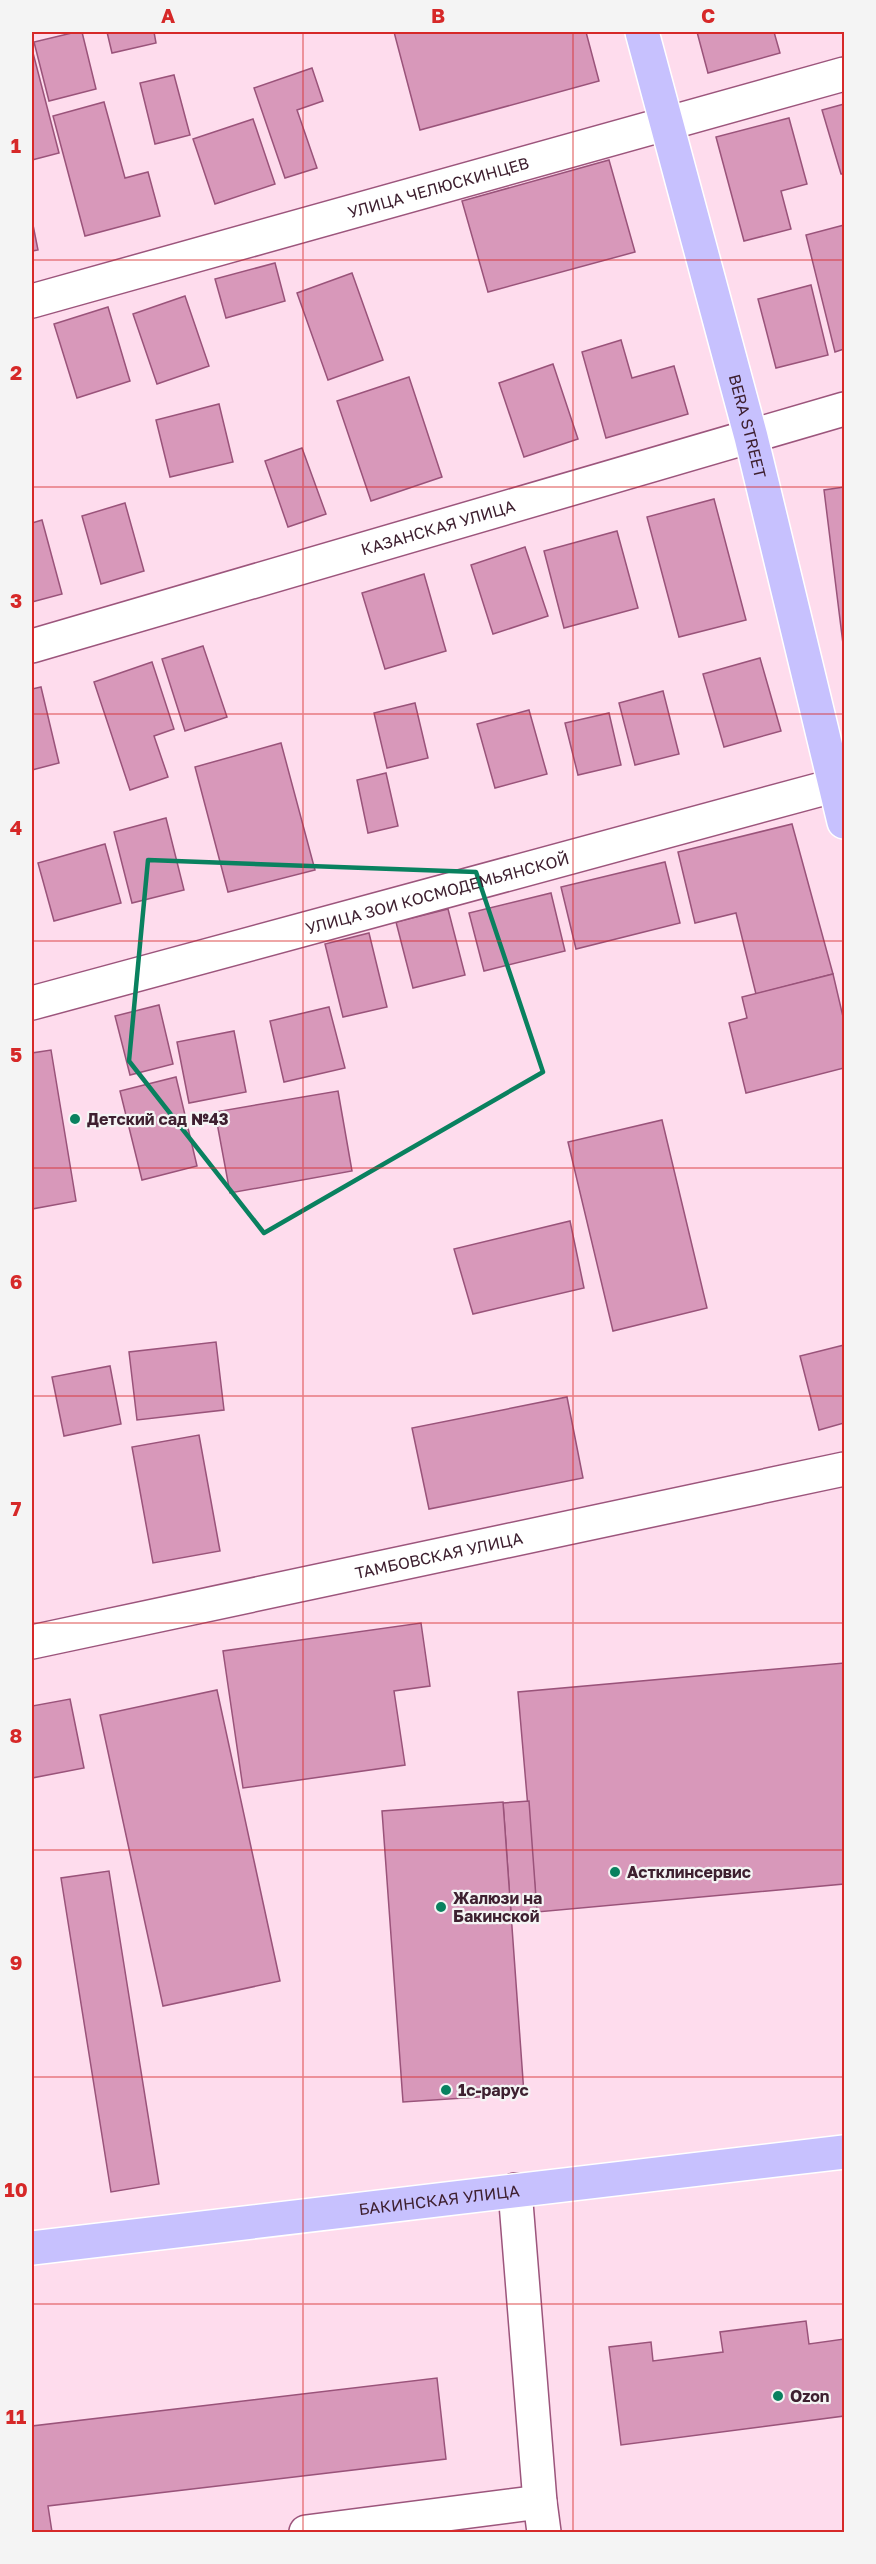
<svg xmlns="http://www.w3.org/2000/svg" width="876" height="2564" viewBox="0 0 876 2564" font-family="'Golos Text',sans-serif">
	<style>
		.building { fill: #d898ba; stroke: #9a537a; stroke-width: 1.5 }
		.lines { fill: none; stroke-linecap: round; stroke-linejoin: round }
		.minor-casing { stroke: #9c557c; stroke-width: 36 }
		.major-casing { stroke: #fff; stroke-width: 36 }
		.minor { stroke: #fff; stroke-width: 33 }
		.major { stroke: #c7c1fe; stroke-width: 33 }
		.marked { fill: none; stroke: #09815f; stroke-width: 4.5; stroke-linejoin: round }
		.grid { fill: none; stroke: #d62828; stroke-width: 1.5; stroke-opacity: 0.55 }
		.poi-dot { fill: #09815f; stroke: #f4f4f4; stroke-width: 2 }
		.labels { text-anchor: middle; stroke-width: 4.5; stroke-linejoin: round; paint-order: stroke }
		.street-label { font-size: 16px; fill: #3e2030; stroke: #f4f4f4 }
		.poi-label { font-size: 16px; font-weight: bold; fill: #3e2030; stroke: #f4f4f4; text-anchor: start }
		.neatline { fill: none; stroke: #d62828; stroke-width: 2 }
		.grid-label { font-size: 20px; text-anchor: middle; font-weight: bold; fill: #d62828 }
	</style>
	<rect width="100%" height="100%" fill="#fedced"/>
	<g class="building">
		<polygon points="76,32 82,32 96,89 49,101 34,42"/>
		<polygon points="107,32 154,32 156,43 112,53"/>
		<polygon points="394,32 586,32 599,81 420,130"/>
		<polygon points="697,32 774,32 780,53 708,73"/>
		<polygon points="32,49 59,153 32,160"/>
		<polygon points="312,68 323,101 297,110 317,168 285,178 254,88"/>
		<polygon points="174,75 190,135 155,144 140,83"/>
		<polygon points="104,102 125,178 148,172 160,216 85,236 53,116"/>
		<polygon points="844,104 844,174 841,174 822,110"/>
		<polygon points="789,118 807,184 781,191 791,229 744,241 716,137"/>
		<polygon points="253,119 275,184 215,204 193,139"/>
		<polygon points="609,160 635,252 488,292 462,201"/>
		<polygon points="32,220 38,250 32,251"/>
		<polygon points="844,225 844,349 835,352 806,235"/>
		<polygon points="275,263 285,301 226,318 215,279"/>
		<polygon points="352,273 383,360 328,380 297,293"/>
		<polygon points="811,285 828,355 776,368 758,299"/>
		<polygon points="185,296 209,366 157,384 133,314"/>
		<polygon points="108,307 130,381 77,398 54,324"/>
		<polygon points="621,340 632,378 674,366 688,414 606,438 582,352"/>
		<polygon points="553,364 578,439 524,457 499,383"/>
		<polygon points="409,377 442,477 371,501 337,401"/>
		<polygon points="219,404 233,462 170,477 156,420"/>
		<polygon points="302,448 326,514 288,527 265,461"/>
		<polygon points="844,487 844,652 824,490"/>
		<polygon points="714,499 746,620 679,637 647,517"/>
		<polygon points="125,503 144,571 101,584 82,516"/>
		<polygon points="42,520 62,594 32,602 32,523"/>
		<polygon points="617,531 638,608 564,628 544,551"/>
		<polygon points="525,547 548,616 493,634 471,565"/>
		<polygon points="424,574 446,651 385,669 362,593"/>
		<polygon points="203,646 227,717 185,731 162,659"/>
		<polygon points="760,658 781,731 724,747 703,674"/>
		<polygon points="152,662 174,729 154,736 168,777 130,790 94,682"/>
		<polygon points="41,687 59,763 32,770 32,689"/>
		<polygon points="663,691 679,754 635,765 619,703"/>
		<polygon points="415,703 428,758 387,768 374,713"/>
		<polygon points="529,710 547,774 495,788 477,724"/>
		<polygon points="609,713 621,765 578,775 565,723"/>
		<polygon points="281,743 315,870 228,892 195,767"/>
		<polygon points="386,773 398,826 368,833 357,780"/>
		<polygon points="166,818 184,890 132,903 114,832"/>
		<polygon points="792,824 833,974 756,994 736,913 695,923 678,852"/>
		<polygon points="105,844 121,903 54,921 38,863"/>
		<polygon points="665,862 680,923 576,949 561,887"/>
		<polygon points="551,893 565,951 484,971 469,913"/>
		<polygon points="448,909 465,975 413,988 396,922"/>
		<polygon points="369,933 387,1007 343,1017 325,944"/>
		<polygon points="833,974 844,1021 844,1068 746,1093 729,1023 747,1018 742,997"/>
		<polygon points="159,1005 173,1064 130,1075 115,1016"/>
		<polygon points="329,1007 345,1068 284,1082 270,1021"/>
		<polygon points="234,1031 246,1092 189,1103 177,1042"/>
		<polygon points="51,1050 76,1201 32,1209 32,1053"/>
		<polygon points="176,1077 197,1166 142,1180 120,1091"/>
		<polygon points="338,1091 352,1171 230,1193 215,1112"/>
		<polygon points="662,1120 707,1308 613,1331 568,1142"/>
		<polygon points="570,1221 584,1288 473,1314 454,1249"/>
		<polygon points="216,1342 224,1410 137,1420 129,1352"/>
		<polygon points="844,1345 844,1423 819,1430 800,1356"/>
		<polygon points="110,1366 121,1424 64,1436 52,1377"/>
		<polygon points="567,1397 583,1478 429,1509 412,1428"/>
		<polygon points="199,1435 220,1551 153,1563 132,1447"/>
		<polygon points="421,1623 430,1686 394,1691 405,1765 243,1788 223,1651"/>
		<polygon points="844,1663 844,1884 537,1912 518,1692"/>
		<polygon points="217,1690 280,1981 163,2006 100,1715"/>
		<polygon points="70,1699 84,1768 32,1778 32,1706"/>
		<polygon points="529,1801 537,1912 511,1914 503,1803"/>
		<polygon points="503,1802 524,2094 403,2102 382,1811"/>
		<polygon points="109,1871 159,2184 111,2192 61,1878"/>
		<polygon points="806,2321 809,2344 844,2339 844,2416 621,2445 609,2347 651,2342 653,2361 723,2352 720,2332"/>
		<polygon points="437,2378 446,2459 48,2506 52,2532 32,2532 32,2426"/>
	</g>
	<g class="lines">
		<defs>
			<g id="minor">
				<path id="s1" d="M32 301 844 74"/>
				<path id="s2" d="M32 646 844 409"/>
				<path id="s3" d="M32 1003 844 783"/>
				<path id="s4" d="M32 1642 844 1469"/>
				<polyline points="540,2502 544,2532"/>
				<polyline points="306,2532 540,2502 515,2190"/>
			</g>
			<g id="major">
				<path id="s5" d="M642 32 751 437 844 822"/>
				<path id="s6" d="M32 2248 844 2152"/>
			</g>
		</defs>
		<use href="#minor" class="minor-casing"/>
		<use href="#major" class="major-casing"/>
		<use href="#minor" class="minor"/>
		<use href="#major" class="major"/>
	</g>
	<path class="marked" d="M148 860 476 872 543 1072 264 1233 129 1061Z"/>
	<path class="grid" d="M303 32V2532M573 32V2532M32 260H844M32 487H844M32 714H844M32 941H844M32 1168H844M32 1396H844M32 1623H844M32 1850H844M32 2077H844M32 2304H844"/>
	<g class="poi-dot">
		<circle cx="75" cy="1119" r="6"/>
		<circle cx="615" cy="1872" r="6"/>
		<circle cx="441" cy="1907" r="6"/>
		<circle cx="446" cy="2090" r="6"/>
		<circle cx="778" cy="2396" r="6"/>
	</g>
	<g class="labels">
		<g class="street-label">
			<text dy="6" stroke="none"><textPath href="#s1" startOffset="422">УЛИЦА ЧЕЛЮСКИНЦЕВ</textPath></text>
			<text dy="6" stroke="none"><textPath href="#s5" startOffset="408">BERA STREET</textPath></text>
			<text dy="6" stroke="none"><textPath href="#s2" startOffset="423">КАЗАНСКАЯ УЛИЦА</textPath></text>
			<text dy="6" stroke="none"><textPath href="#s3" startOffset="420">УЛИЦА ЗОИ КОСМОДЕМЬЯНСКОЙ</textPath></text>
			<text dy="6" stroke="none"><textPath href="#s4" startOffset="416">ТАМБОВСКАЯ УЛИЦА</textPath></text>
			<text dy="6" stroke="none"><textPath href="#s6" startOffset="410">БАКИНСКАЯ УЛИЦА</textPath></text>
		</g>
		<g class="poi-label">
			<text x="87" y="1125">Детский сад №43</text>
			<text x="627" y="1878">Астклинсервис</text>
			<text x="453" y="1904">Жалюзи на<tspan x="453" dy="18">Бакинской</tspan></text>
			<text x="458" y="2096">1с-рарус</text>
			<text x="790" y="2402">Ozon</text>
		</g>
	</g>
	<rect width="876" height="2564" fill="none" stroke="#f4f4f4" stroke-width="66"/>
	<rect x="33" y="33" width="810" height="2498" class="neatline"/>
	<g class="grid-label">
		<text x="168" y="23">A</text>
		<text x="438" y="23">B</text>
		<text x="708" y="23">C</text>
		<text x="16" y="153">1</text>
		<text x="16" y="380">2</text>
		<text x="16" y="608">3</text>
		<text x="16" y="835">4</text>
		<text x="16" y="1062">5</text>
		<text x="16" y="1289">6</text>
		<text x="16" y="1516">7</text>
		<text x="16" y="1743">8</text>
		<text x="16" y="1970">9</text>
		<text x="16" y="2197">10</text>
		<text x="16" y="2424">11</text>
	</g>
</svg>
